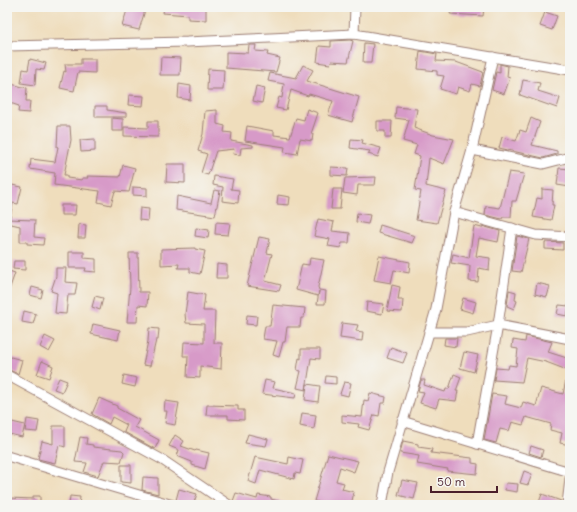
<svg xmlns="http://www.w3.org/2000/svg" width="577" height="512" viewBox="0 0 577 512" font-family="Delius,sans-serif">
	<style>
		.building { fill: #d79ac8 }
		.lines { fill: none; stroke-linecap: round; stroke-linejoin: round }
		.street-casing { stroke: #9c7e74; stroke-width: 11 }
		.street { stroke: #fff; stroke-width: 9 }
	</style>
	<rect width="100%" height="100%" fill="#f6f6f2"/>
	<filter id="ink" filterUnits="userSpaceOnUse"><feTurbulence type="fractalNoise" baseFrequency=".025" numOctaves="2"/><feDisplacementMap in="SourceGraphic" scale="8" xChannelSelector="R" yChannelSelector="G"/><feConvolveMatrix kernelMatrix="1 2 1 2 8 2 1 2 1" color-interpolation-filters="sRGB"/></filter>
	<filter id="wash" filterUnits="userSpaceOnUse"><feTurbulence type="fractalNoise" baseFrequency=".012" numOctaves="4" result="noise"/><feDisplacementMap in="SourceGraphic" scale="16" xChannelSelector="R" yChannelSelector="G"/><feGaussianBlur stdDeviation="0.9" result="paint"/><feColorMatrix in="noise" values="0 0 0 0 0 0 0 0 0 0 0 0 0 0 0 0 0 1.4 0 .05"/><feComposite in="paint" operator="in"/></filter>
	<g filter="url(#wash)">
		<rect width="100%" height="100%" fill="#efddbc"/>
		<g id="blocks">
			<g class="building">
				<polygon points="128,7 146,7 139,30 122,26"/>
				<polygon points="164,7 206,7 206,20 188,19 188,15 163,13"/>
				<polygon points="452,7 484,7 483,16 450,14"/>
				<polygon points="545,12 557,16 552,30 540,26"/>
				<polygon points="350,40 353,41 348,62 331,61 330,64 317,62 319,46 331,47 331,41"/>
				<polygon points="364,43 373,44 371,63 363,63"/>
				<polygon points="249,45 256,45 255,51 268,52 267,55 280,58 276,72 226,68 226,52 248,53"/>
				<polygon points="420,51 437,54 436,61 456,62 483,72 480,86 472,84 470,91 458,87 456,94 440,89 444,76 437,75 437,71 418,69"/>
				<polygon points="161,57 181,58 180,75 160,75"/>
				<polygon points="30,59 46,63 44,70 36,69 35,85 21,83 23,69 28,70"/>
				<polygon points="81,59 95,59 95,73 78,72 74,91 60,88 64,71 66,72 65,64 81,64"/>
				<polygon points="500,64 508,66 507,77 510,78 504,94 492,90 496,72 500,73"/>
				<polygon points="303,65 313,70 307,81 359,97 352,122 328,115 333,101 309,94 308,96 291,90 286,110 276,108 279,97 282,98 284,84 268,81 270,73 296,78"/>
				<polygon points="208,69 224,70 223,90 207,90"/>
				<polygon points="523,80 540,83 538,91 560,98 557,108 520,95"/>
				<polygon points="7,83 27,88 26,101 30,101 29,113 18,112 19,106 7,102"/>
				<polygon points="179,84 191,86 190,100 178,98"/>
				<polygon points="256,86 265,88 262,103 253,101"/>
				<polygon points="129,95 144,96 143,106 128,105"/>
				<polygon points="95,106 107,106 107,110 126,113 126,117 95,117"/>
				<polygon points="396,107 417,109 414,128 433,135 454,139 444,164 429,158 426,186 446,191 437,223 416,220 421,191 415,190 420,156 414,154 417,145 403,141 409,120 395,118"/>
				<polygon points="307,109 318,113 311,134 313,134 312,141 300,139 297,154 284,152 285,147 245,141 247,126 274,131 274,135 290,137 296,118 304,120"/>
				<polygon points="217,110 217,124 225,126 224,132 232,133 231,141 253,145 253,147 241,148 240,155 233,154 234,149 216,151 208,175 201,173 207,154 198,151 203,134 205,111"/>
				<polygon points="112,118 123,119 123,131 112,131"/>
				<polygon points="531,118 540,122 532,145 557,151 557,154 543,158 499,148 502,137 516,141 520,130 526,132"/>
				<polygon points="148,121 158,121 158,137 124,136 124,127 148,128"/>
				<polygon points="377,121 392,121 391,138 385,138 385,131 377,131"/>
				<polygon points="58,126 70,126 71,140 64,175 67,175 67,178 82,180 82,178 88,178 87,176 120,177 123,165 135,168 129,192 115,191 111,205 98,202 100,191 54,185 55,173 30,169 31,159 55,162 58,147 57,147"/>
				<polygon points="95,139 95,151 81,152 80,140"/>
				<polygon points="351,139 363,140 362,143 381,148 378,157 368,154 370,151 350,148"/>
				<polygon points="167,164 185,164 185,183 166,182"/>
				<polygon points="331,167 348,168 347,176 331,175"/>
				<polygon points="559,168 570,169 570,187 557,185"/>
				<polygon points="509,172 524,174 516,201 512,201 511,217 503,217 502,219 485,215 486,206 500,208"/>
				<polygon points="214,176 233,179 231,189 239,190 238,203 222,201 223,187 213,185"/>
				<polygon points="376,177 375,185 358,185 357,195 343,193 345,178"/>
				<polygon points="7,184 22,187 18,204 13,203 10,217 7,216"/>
				<polygon points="133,187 147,188 147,196 133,195"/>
				<polygon points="333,189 342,189 340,209 331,209"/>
				<polygon points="542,189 553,190 552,205 554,205 551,220 533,217 537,198 542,199"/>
				<polygon points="214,190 220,191 215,216 176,210 177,196 211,203"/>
				<polygon points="278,195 290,197 289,205 277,204"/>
				<polygon points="61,205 76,205 75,215 61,215"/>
				<polygon points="140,208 149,209 148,221 139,220"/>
				<polygon points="357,213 370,215 368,224 356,222"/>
				<polygon points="7,219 35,220 34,237 44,238 43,245 27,244 27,242 20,242 20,226 7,223"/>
				<polygon points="318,219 334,222 332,231 350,233 349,243 342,243 341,248 328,246 330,239 314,236"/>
				<polygon points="216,222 230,223 228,235 215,234"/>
				<polygon points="79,224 86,225 85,238 78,238"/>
				<polygon points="380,225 415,236 412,243 378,233"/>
				<polygon points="474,226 482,228 482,226 500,231 498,242 479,238 476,256 490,258 489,270 479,268 478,282 469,281 470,266 451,263 453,254 469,258"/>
				<polygon points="196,228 209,230 208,238 195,236"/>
				<polygon points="517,236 529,239 521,272 512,271"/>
				<polygon points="259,237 270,239 267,253 272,254 265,281 281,285 279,291 247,286"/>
				<polygon points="545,242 563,243 563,250 545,249"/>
				<polygon points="195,248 195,249 205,251 200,274 190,272 190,268 178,268 179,264 161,265 161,249"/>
				<polygon points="69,252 84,252 84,258 96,259 96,272 85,271 86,268 69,268"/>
				<polygon points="129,253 138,253 139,292 148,292 147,306 138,305 137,322 127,322 130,287"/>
				<polygon points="379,256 410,262 409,273 394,270 391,283 374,280"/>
				<polygon points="310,258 324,260 318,287 319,290 326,291 325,304 317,304 319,291 318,296 296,290 302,264 309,265"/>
				<polygon points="14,261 25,261 25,270 13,269"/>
				<polygon points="217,264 227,265 227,278 216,278"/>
				<polygon points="56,268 66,268 65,282 77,283 75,295 68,295 66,314 55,313 57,293 51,291 56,276"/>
				<polygon points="9,271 15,273 8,293 7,275"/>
				<polygon points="537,283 550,286 547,297 535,294"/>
				<polygon points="392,285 400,287 398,300 403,300 402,312 387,311"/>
				<polygon points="32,287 43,290 41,298 30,295"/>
				<polygon points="509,290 516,292 515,300 517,301 514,309 507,306"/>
				<polygon points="188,292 205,295 203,311 215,311 214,343 222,343 221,369 200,366 200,378 187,377 188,356 183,356 184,342 204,343 204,324 186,323 185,314"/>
				<polygon points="95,296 103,298 100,310 92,307"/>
				<polygon points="463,298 476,302 473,313 460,309"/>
				<polygon points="367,302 384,304 382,314 366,311"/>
				<polygon points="273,305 305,308 304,318 301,318 300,327 287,327 285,342 283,342 279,357 273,355 277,341 263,339 265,326 270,326"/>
				<polygon points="559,305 569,306 567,316 557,314"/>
				<polygon points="24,311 36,314 33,324 22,322"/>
				<polygon points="247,315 257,316 256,325 246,324"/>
				<polygon points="342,323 358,325 356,331 363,332 362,341 340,338"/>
				<polygon points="93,324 120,330 118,340 91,334"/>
				<polygon points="149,328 159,329 158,340 156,340 150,366 143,365 148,341"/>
				<polygon points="45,336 55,341 49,352 40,347"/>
				<polygon points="526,336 552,342 548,352 570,359 567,370 546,362 527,358 522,382 494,380 496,368 508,369 509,365 516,366 518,349 512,348 513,340 525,342"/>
				<polygon points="445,338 457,338 456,347 444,345"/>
				<polygon points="391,347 407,353 403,363 387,358"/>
				<polygon points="301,349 320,349 320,359 311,358 306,390 297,388 301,371 297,370 299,358 301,359"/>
				<polygon points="464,352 478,355 474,372 460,368"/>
				<polygon points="7,356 22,360 18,374 7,369"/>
				<polygon points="42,361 53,366 49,378 37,374"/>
				<polygon points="454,374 461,377 456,391 458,391 456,401 439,399 436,408 420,403 424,392 418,391 421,380 425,380 424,385 445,392 446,389 449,389"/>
				<polygon points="124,375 137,378 135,387 122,384"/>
				<polygon points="567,375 570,375 570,445 560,443 562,433 550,430 551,424 526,417 523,425 512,422 509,431 500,429 496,443 484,440 492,394 507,396 505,404 521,408 523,402 536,406 541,388 563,394"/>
				<polygon points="326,376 336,377 336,384 325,383"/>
				<polygon points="59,378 67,381 62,392 54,389"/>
				<polygon points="265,380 275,382 273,388 296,393 295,398 262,394"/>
				<polygon points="344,382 351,383 348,396 340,394"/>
				<polygon points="307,384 320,386 318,402 305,400"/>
				<polygon points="370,393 386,397 385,403 381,403 379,416 374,415 369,430 358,427 359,424 342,422 342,415 362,417 364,400 368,401"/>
				<polygon points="99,398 117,406 117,408 139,420 135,427 159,440 155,449 124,432 127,425 112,417 109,424 92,414"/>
				<polygon points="165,401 179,403 175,425 165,423 167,411 164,411"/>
				<polygon points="207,405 238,406 238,410 244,410 244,420 228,419 228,415 206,415"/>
				<polygon points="302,413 316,415 314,429 300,426"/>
				<polygon points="27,419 39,421 37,432 25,431"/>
				<polygon points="12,422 25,425 22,437 9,434"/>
				<polygon points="53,426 65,426 65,447 59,445 55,463 38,459 42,441 53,444"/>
				<polygon points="248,434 268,439 266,446 245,443"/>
				<polygon points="175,435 184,441 181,446 195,451 196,450 209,453 205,469 192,465 192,462 177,456 179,450 169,446"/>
				<polygon points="80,437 87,438 86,444 93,445 93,447 122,450 124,452 121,462 104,461 98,476 84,472 87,463 75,462"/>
				<polygon points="403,441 418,444 418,447 432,449 431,453 472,458 472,463 478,464 477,474 447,471 448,469 417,464 419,456 400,453"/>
				<polygon points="531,446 543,450 541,457 529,453"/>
				<polygon points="328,454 358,461 354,472 340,467 336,481 344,483 342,489 354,492 351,505 330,505 314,501"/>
				<polygon points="255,457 288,464 289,457 303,460 300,474 295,473 294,479 260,470 256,484 248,481"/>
				<polygon points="121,465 131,465 131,483 121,482"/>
				<polygon points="524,471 532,474 528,485 520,483"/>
				<polygon points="143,477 158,478 158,494 142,490"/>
				<polygon points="402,480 418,483 414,499 398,495"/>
				<polygon points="506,483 518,484 517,492 505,490"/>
				<polygon points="179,489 197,494 193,505 176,500"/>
				<polygon points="236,493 257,499 258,495 271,497 271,499 286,503 285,505 235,505 233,501"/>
				<polygon points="542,494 561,501 561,505 538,505"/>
				<polygon points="33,496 40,496 40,505 9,505 9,498 33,499"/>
				<polygon points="70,496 80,497 79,505 69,505"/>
			</g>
		</g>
	</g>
	<g filter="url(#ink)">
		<use href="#blocks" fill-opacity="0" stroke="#9c7e74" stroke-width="1"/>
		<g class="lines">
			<defs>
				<g id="street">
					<polyline points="354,34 355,7"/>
					<polyline points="7,46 187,42 354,34 570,70"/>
					<polyline points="472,150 543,164 570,157"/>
					<polyline points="454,212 536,235 570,237"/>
					<polyline points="429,332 467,332 498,325 570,339"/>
					<polyline points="7,375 161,459 229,505"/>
					<polyline points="402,421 570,472"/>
					<polyline points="477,444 498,325 512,228"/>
					<polyline points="7,456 173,505"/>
					<polyline points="382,505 388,472 436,309 454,212 472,150 493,57"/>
					<polyline points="567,505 570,479"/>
				</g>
			</defs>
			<use href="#street" class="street-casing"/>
			<use href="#street" class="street"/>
		</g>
	</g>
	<rect width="577" height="512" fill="none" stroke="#f6f6f2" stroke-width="24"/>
	<path d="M431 486v6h66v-6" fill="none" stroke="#4a1f2b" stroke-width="2"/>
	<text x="437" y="486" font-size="12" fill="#4a1f2b" stroke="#f6f6f2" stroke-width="3" paint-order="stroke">50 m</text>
</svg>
